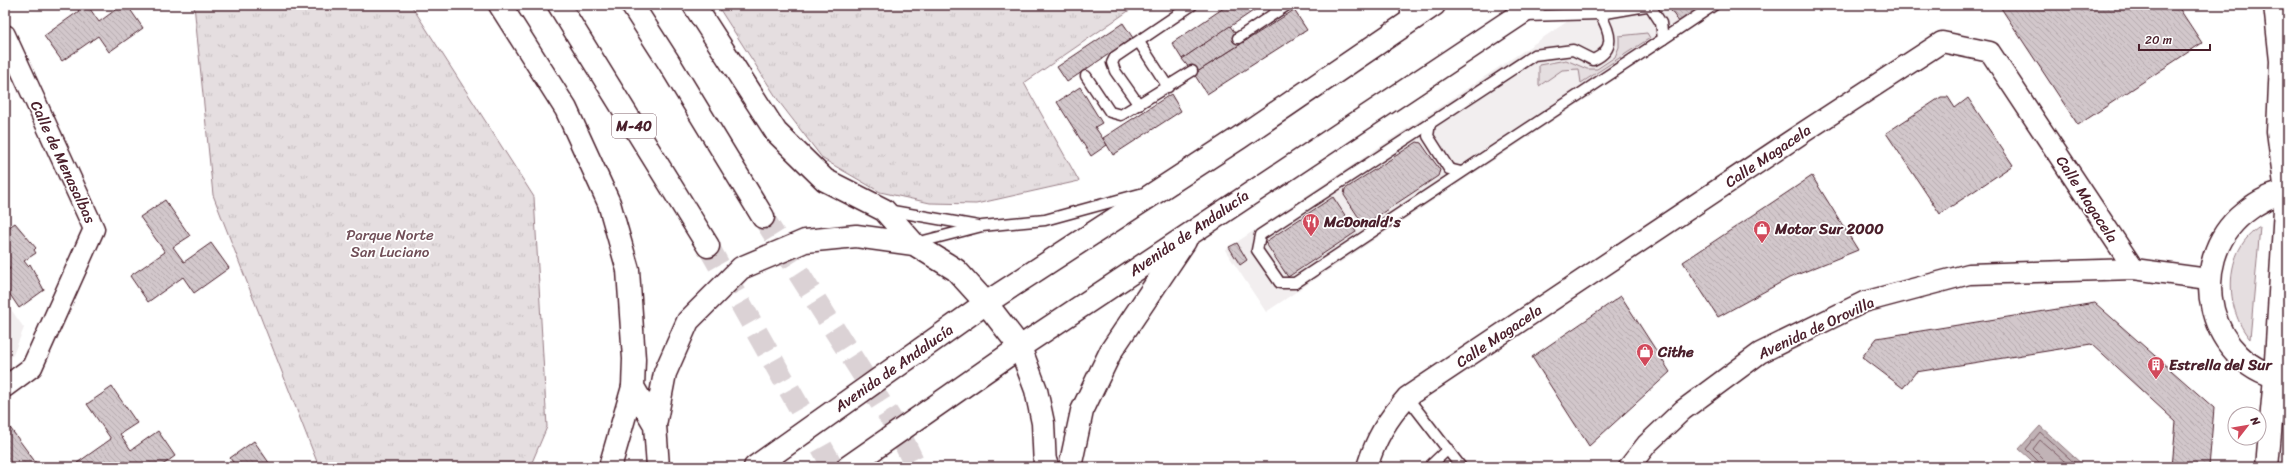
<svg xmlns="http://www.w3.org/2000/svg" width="2293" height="472" viewBox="0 0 2293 472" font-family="Sriracha,sans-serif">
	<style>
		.built { fill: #f2eeef }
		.grass { fill: #e5dee0; stroke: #987e86 }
		.park { fill: url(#park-tufts); stroke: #987e86 }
		.water { fill: #c1b3b6; stroke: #91787e }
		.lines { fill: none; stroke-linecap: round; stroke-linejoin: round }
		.shore { stroke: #7a5a63; stroke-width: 1 }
		.building { fill: url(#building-back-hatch); stroke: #4a1f2b }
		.motorway-tunnel { stroke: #dbd2d5; stroke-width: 22; stroke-dasharray: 22 11; stroke-linecap: butt }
		.service-casing { stroke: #4a1f2b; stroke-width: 13 }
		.minor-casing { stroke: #4a1f2b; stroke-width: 23 }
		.secondary-casing { stroke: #4a1f2b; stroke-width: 25 }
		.primary-casing { stroke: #4a1f2b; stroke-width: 25 }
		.motorway-casing { stroke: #4a1f2b; stroke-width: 25 }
		.service { stroke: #fff; stroke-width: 10 }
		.minor { stroke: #fff; stroke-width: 20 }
		.secondary { stroke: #fff; stroke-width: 22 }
		.primary { stroke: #fff; stroke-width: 22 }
		.motorway { stroke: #fff; stroke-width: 22 }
		.labels { text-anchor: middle; stroke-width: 3.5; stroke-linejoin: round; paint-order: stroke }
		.shield { fill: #fff; stroke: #80626b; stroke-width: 1 }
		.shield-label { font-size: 14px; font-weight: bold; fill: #4a1f2b }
		.street-label { font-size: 15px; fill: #4a1f2b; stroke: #fff }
		.poi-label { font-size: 15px; font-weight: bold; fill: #4a1f2b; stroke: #fff; text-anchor: start }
		.park-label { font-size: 15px; fill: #714f58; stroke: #fff }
	</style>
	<defs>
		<pattern id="park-tufts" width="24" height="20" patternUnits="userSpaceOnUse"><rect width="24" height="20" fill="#e5dee0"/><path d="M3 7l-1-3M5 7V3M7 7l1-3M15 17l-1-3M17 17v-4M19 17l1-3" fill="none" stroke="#c6bec0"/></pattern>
		<pattern id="building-back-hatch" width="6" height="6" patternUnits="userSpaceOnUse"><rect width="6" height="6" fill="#d2c7cb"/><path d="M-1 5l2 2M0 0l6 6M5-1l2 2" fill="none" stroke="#b6aaae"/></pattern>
	</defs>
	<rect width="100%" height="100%" fill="#fff"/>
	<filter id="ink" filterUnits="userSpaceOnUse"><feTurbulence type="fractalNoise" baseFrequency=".025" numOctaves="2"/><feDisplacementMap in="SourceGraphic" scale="8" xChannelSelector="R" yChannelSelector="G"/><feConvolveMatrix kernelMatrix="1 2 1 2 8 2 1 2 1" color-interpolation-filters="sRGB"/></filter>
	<g filter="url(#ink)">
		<g class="built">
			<polygon points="1592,5 1726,5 1266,312 1225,250"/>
			<polygon points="5,301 24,328 13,355 5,361"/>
		</g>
		<g class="grass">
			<polygon points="1647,33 1650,38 1581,83 1579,69 1562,70 1539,86 1539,65 1566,60 1587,69 1597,69 1615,57 1619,47 1619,36"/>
			<path d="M2260 227 2250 339C2224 309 2223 249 2260 227Z"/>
		</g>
		<g class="park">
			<polygon points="194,5 411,5 534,197 547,427 530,467 319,467 213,195"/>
			<polygon points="717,5 1137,5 1024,83 1079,181 976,204 930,203 880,192 823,159 780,103"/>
		</g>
		<polygon class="water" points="2040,426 2085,467 2039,467 2019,449"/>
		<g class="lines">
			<g class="shore">
				<polyline points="2041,467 2040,463 2026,449 2040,432 2079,467"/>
				<polyline points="2046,467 2044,460 2033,449 2040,440 2071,467"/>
			</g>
		</g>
		<g class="building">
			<polygon points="75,5 90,5 88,6 99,22 122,5 127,5 143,28 109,52 98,36 62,61 44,36 79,11"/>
			<polygon points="1228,5 1262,5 1182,59 1172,43"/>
			<polygon points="1667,5 1704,5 1679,22"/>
			<polygon points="1999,5 2177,5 2202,43 2078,125"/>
			<polygon points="1294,10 1307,30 1207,94 1194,74"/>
			<polygon points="1123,23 1133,38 1067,82 1057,67"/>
			<polygon points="1230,26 1242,43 1194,74 1182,59"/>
			<polygon points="1080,87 1102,123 1095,127 1107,145 1091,156 1057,102"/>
			<polygon points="1171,94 1181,111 1113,155 1103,138"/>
			<polygon points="1941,97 1948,97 1955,108 1968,98 2013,165 1940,214 1886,133"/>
			<polygon points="1417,142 1421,143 1440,170 1438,176 1367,223 1361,221 1344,195 1345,189"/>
			<polygon points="1812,176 1858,250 1789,278 1718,317 1683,262"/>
			<polygon points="1333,197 1356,232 1288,277 1265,242"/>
			<polygon points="165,200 190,236 173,247 184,262 211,243 229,268 194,293 183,277 148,302 130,276 165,252 140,217"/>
			<polygon points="15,223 36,248 34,250 36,253 24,261 28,266 30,264 44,290 19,308 5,287 5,272 10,269 5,262 5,230"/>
			<polygon points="1237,243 1247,260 1240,265 1229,247"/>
			<polygon points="1621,296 1670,372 1589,446 1532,357"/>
			<polygon points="2095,303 2214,408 2209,467 2172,467 2176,422 2091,344 1916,372 1903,388 1862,357 1877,338"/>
			<polygon points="112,387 137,423 120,434 131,450 158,431 175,456 160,467 132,467 130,464 126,467 79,467 77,463 111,439 87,404"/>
			<polygon points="8,425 39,467 5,467 5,427"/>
			<polygon points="254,441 272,467 236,467 230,458"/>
		</g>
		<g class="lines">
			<g class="motorway-tunnel">
				<polyline points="763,217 898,430 916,467"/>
				<polyline points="708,246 833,467"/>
			</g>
			<defs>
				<g id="service">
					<path d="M1600 14C1611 33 1616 50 1593 60L1573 50 1534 55 1260 235 1257 250 1280 283H1295L1663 39 1661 23 1650 6"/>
					<polyline points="1525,16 1600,14 1652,5"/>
					<polyline points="1406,23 1406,5"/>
					<polyline points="1238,38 1287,5"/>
					<polyline points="1663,39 1714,5"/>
					<polyline points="1139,42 1168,87"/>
					<polyline points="1086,76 1110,112 1121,115 1192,71"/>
					<polyline points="1139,105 1115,71 1112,63 1115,57 1192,5"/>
					<polyline points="1430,123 1428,136 1449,169 1461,172"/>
					<polyline points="887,210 978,226"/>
					<polyline points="916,243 982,226 1045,220 1140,194"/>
					<polyline points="1407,397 1461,467"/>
					<polyline points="1429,467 1448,449"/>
				</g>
				<g id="minor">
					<polyline points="5,35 94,229 32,367 5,387"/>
					<path d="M1367 467C1376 438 1387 420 1407 397L1807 130 1942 42 1990 52 2134 269"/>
					<polyline points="1629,467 1647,444 1683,410 1760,353 1864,302 1969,274 2134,269 2208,279"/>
				</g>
				<g id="secondary">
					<path d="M2288 192C2272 194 2256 203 2244 213 2183 262 2208 368 2288 379"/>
					<polyline points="2267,467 2275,377 2286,192 2278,131 2281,61 2275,5"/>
				</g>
				<g id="primary">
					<polyline points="610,467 633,387"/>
					<polyline points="658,467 655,425 665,373 688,321 741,268 805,241 856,236 914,244 956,270 986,303 1020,347 1036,390 1043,423 1045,467"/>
					<polyline points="755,467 986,303 1239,138 1434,5"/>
					<polyline points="848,467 1020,347 1534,5"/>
					<polyline points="1070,467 1082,411 1111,351 1185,241"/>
				</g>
				<g id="motorway">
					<polyline points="500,5 566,109 609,203 628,270 634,359 633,387 655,425"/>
					<polyline points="559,5 708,246"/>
					<polyline points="632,5 668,61 763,217"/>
					<polyline points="694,5 776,132 825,180 884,210 914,244"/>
					<polyline points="1046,463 1047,467"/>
				</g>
			</defs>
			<use href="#service" class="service-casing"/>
			<use href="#minor" class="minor-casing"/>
			<use href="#secondary" class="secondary-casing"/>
			<use href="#primary" class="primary-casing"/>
			<use href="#motorway" class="motorway-casing"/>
			<use href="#service" class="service"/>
			<use href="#minor" class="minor"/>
			<use href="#secondary" class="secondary"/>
			<use href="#primary" class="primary"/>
			<use href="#motorway" class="motorway"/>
		</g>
	</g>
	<defs>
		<symbol id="restaurant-pin" viewBox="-11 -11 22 30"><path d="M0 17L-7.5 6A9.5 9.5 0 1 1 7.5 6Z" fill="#d1495b" stroke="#fff"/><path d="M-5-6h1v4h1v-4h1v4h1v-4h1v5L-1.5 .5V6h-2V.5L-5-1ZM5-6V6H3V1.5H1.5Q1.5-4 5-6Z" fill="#fff"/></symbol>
		<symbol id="shop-pin" viewBox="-11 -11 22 30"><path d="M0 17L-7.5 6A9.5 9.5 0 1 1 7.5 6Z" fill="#d1495b" stroke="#fff"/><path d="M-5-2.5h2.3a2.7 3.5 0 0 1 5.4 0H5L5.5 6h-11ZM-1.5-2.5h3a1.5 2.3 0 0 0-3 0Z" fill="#fff"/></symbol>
		<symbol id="building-pin" viewBox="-11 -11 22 30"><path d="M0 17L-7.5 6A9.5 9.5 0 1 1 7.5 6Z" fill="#d1495b" stroke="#fff"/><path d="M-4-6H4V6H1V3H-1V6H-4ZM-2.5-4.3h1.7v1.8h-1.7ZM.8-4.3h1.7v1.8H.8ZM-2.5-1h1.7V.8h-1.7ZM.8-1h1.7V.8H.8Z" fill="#fff"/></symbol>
	</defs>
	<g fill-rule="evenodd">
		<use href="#restaurant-pin" x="1301" y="212" width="20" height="27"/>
		<use href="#shop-pin" x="1752" y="219" width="20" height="27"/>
		<use href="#shop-pin" x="1635" y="342" width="20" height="27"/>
		<use href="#building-pin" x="2146" y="355" width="20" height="27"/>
	</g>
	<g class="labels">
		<rect class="shield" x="612" y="114" width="44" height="24" rx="3"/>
		<g class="shield-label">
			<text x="634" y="131">M-40</text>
		</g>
		<g class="street-label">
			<text transform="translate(1768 156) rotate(-34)" y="5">Calle Magacela</text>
			<text transform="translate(63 162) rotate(65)" y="5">Calle de Menasalbas</text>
			<text transform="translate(2087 199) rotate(57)" y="5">Calle Magacela</text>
			<text transform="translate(1189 233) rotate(-34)" y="5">Avenida de Andalucía</text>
			<text transform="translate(1816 328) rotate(-25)" y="5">Avenida de Orovilla</text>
			<text transform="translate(1499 336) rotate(-34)" y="5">Calle Magacela</text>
			<text transform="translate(894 368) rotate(-35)" y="5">Avenida de Andalucía</text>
		</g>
		<g class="poi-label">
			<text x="1324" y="227">McDonald's</text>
			<text x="1775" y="234">Motor Sur 2000</text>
			<text x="1658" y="357">Cithe</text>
			<text x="2169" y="370">Estrella del Sur</text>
		</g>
		<g class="park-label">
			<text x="390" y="240">Parque Norte<tspan x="390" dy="17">San Luciano</tspan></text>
		</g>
	</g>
	<rect width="2293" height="472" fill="none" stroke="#fff" stroke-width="20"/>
	<rect x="10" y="10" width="2273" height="452" fill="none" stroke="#4a1f2b" stroke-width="1.5" filter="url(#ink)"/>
	<g transform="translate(2247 426) rotate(59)"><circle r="19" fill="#ffffff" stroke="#b7a5aa"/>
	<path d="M0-3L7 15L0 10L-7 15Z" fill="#d1495b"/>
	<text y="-6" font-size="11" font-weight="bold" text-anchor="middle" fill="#4a1f2b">N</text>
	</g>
	<path d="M2139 44v6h71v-6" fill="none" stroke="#4a1f2b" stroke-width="2"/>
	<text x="2145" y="44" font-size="12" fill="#4a1f2b" stroke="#ffffff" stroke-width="3" paint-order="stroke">20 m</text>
</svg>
